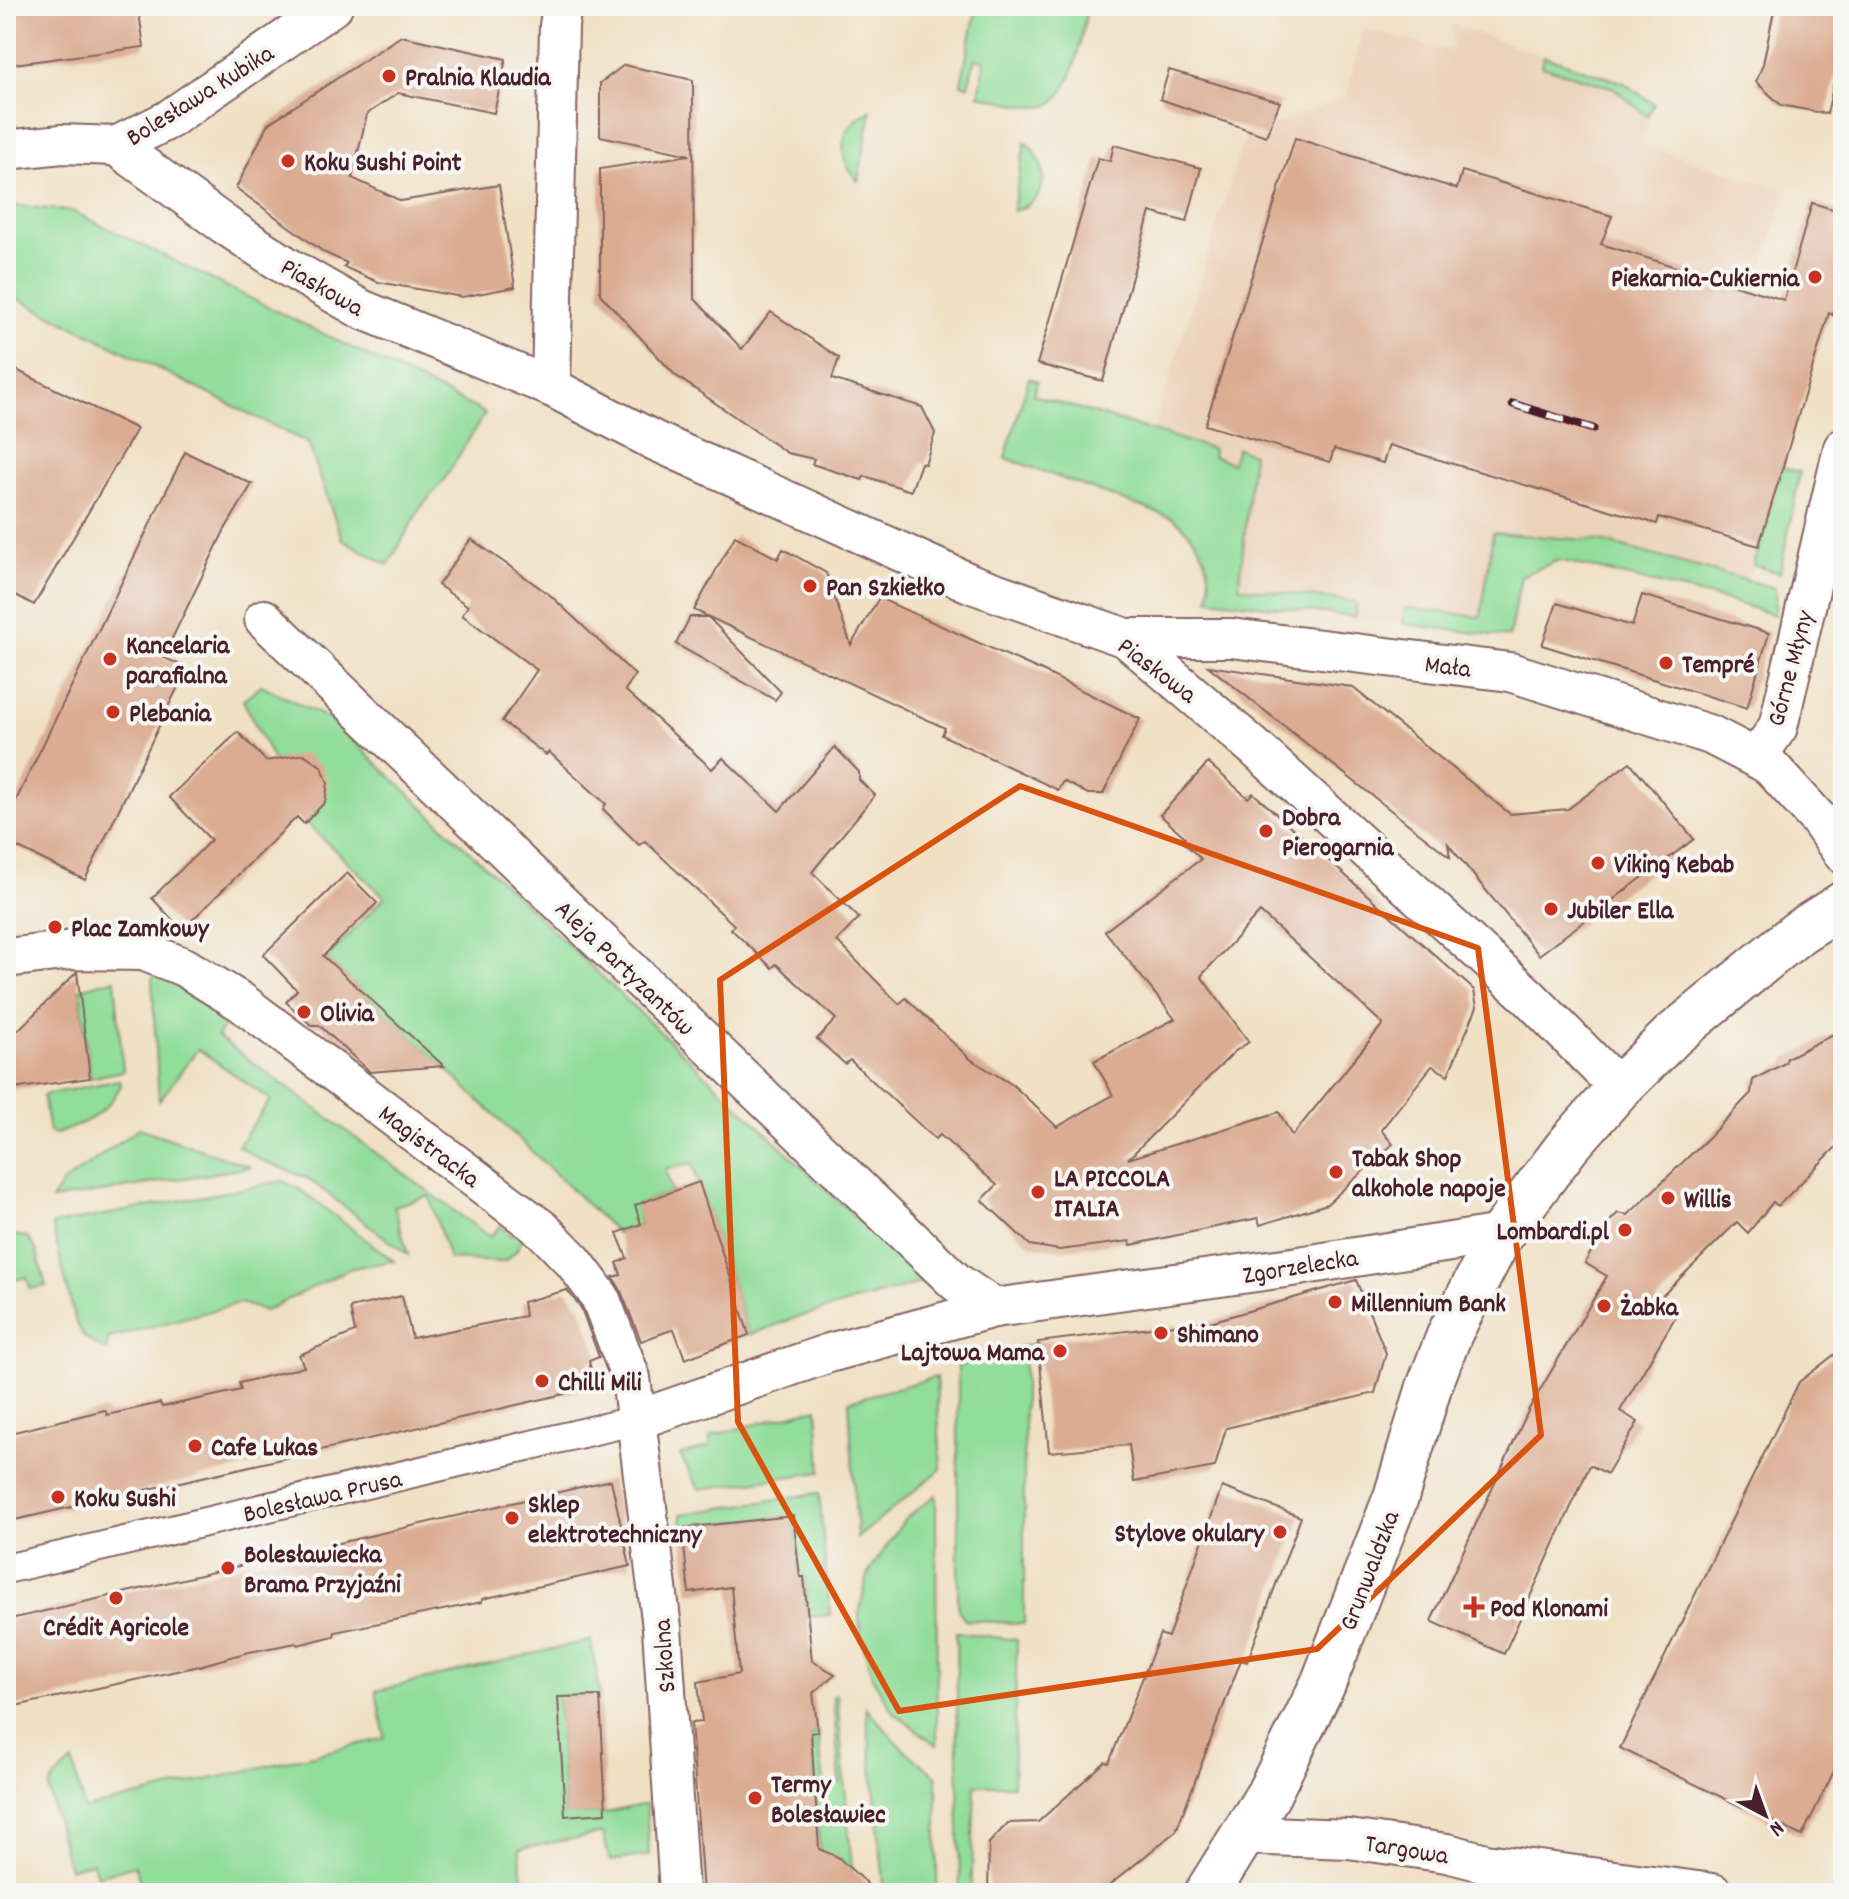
<svg xmlns="http://www.w3.org/2000/svg" width="1849" height="1899" viewBox="0 0 1849 1899" font-family="Dekko,sans-serif">
	<style>
		.built { fill: #ecd2b9 }
		.green { fill: #91dd9a; stroke: #6e7e62; stroke-width: 2 }
		.building { fill: #dbac92; fill-rule: evenodd }
		.lines { fill: none; stroke-linecap: round; stroke-linejoin: round }
		.pedestrian-casing { stroke: #846361; stroke-width: 32 }
		.minor-casing { stroke: #846361; stroke-width: 42 }
		.tertiary-casing { stroke: #846361; stroke-width: 48 }
		.pedestrian { stroke: #fff; stroke-width: 28 }
		.minor { stroke: #fff; stroke-width: 38 }
		.tertiary { stroke: #fff; stroke-width: 44 }
		.rail-casing { stroke: #4a1f2b; stroke-width: 9 }
		.rail { stroke: #f6f6f2; stroke-width: 6; stroke-dasharray: 18; stroke-linecap: butt }
		.marked { fill: none; stroke: #d8530f; stroke-width: 6; stroke-linejoin: round }
		.poi-dot { fill: #c8321e; stroke: #f6f6f2; stroke-width: 3 }
		.labels { text-anchor: middle; stroke-width: 8; stroke-linejoin: round; paint-order: stroke }
		.poi-label { font-size: 26px; font-weight: bold; fill: #4a1f2b; stroke: #f6f6f2; text-anchor: start }
		.street-label { font-size: 26px; fill: #4a1f2b; stroke: #f6f6f2 }
	</style>
	<rect width="100%" height="100%" fill="#f6f6f2"/>
	<filter id="ink" filterUnits="userSpaceOnUse"><feTurbulence type="fractalNoise" baseFrequency=".0125" numOctaves="2"/><feDisplacementMap in="SourceGraphic" scale="16" xChannelSelector="R" yChannelSelector="G"/><feConvolveMatrix kernelMatrix="1 2 1 2 8 2 1 2 1" color-interpolation-filters="sRGB"/></filter>
	<filter id="wash" filterUnits="userSpaceOnUse"><feTurbulence type="fractalNoise" baseFrequency=".006" numOctaves="4" result="noise"/><feDisplacementMap in="SourceGraphic" scale="32" xChannelSelector="R" yChannelSelector="G"/><feGaussianBlur stdDeviation="1.8" result="paint"/><feColorMatrix in="noise" values="0 0 0 0 0 0 0 0 0 0 0 0 0 0 0 0 0 1.4 0 .05"/><feComposite in="paint" operator="in"/></filter>
	<g filter="url(#wash)">
		<rect width="100%" height="100%" fill="#f0e0c4"/>
		<polygon class="built" points="1450,24 1624,83 1654,104 1641,144 1787,191 1756,291 1829,313 1740,604 1568,556 1521,576 1509,637 1224,601 1229,506 1151,438 1247,129 1266,136 1270,126 1347,96 1363,29 1453,51"/>
		<g class="green">
			<path d="M977 6H1088C1081 32 1074 106 1040 107 1021 107 998 99 979 95L985 61 975 58 968 86 961 84Z"/>
			<polygon points="1544,56 1624,83 1654,104 1647,116 1614,88 1542,66"/>
			<path d="M871 111 858 181C835 157 839 123 871 111Z"/>
			<path d="M1025 142C1052 164 1050 202 1013 211Z"/>
			<polygon points="6,205 72,211 485,413 444,480 421,507 388,565 342,539 308,443 6,293"/>
			<path d="M1029 378 1037 381 1033 395 1213 449 1212 456 1232 463 1237 448 1253 454 1239 587 1356 602 1355 617 1209 599C1214 564 1200 538 1172 518L1005 458Z"/>
			<polygon points="1782,467 1800,472 1780,573 1753,565"/>
			<polygon points="1493,533 1601,541 1775,588 1775,615 1725,600 1559,560 1521,576 1509,637 1403,624 1405,608 1481,617"/>
			<polygon points="261,685 331,720 924,1282 795,1318 749,1335 692,1163 665,1169 672,1192 636,1205 641,1224 617,1233 440,1063 326,959 385,897 260,780 275,764 243,700"/>
			<path d="M154 975 166 977 226 1023 217 1036 490 1237 500 1226 510 1235 522 1231C523 1245 514 1255 503 1262L449 1259 429 1196 394 1206 408 1255 307 1178 261 1160 238 1146 270 1100 198 1049 159 1101 152 979Z"/>
			<polygon points="115,979 123,1071 90,1078 80,989"/>
			<path d="M120 1080 121 1085C105 1116 87 1122 56 1134L49 1132 43 1095Z"/>
			<polygon points="139,1128 251,1167 51,1200 63,1183"/>
			<polygon points="282,1181 298,1188 394,1261 351,1268 265,1311 240,1303 109,1338 106,1351 84,1337 75,1320 52,1225"/>
			<polygon points="12,1235 27,1237 36,1250 46,1286 30,1289 27,1277 6,1282 6,1237"/>
			<polygon points="1037,1342 1038,1346 1024,1362 1024,1624 966,1620 958,1610 958,1366"/>
			<polygon points="936,1377 941,1469 857,1538 849,1401"/>
			<polygon points="817,1408 821,1472 699,1489 680,1455 710,1447 710,1436"/>
			<polygon points="819,1493 830,1615 808,1617 804,1577 800,1577 793,1516 682,1528 681,1514"/>
			<polygon points="936,1495 937,1745 895,1714 872,1677 861,1637 859,1614 868,1574 905,1519"/>
			<polygon points="956,1632 1017,1640 1013,1785 975,1785 971,1893 960,1893"/>
			<polygon points="591,1640 600,1696 558,1698 565,1815 606,1813 646,1804 649,1855 610,1861 603,1833 519,1849 525,1893 143,1893 135,1865 97,1876 93,1862 69,1869 49,1791 52,1781 73,1762 84,1809 385,1738 376,1691"/>
			<path d="M837 1695 854 1893C851 1871 846 1854 820 1853L811 1733 818 1732 824 1784 840 1783 833 1696Z"/>
			<polygon points="866,1707 899,1745 937,1777 937,1893 885,1893"/>
		</g>
		<g id="blocks">
			<g class="building">
				<polygon points="6,6 138,6 144,47 6,65"/>
				<polygon points="1775,6 1843,6 1843,41 1827,114 1781,105 1756,82 1763,64"/>
				<polygon points="401,36 506,59 494,113 398,93 367,114 352,178 401,201 499,185 515,287 462,297 378,282 344,267 347,263 325,253 236,188 268,124"/>
				<polygon points="624,65 693,80 694,298 742,349 771,312 839,358 832,379 922,407 935,433 925,464 921,463 911,491 864,476 862,480 812,464 814,459 787,453 675,375 600,294 600,169 690,155 600,136 600,83"/>
				<polygon points="1169,70 1280,102 1266,136 1160,99"/>
				<polygon points="1295,138 1457,189 1462,171 1612,216 1601,244 1784,300 1812,203 1843,212 1843,254 1833,315 1829,313 1759,546 1659,517 1657,524 1389,445 1383,463 1334,449 1330,462 1205,425"/>
				<polygon points="1114,145 1201,168 1187,222 1150,212 1103,381 1037,364 1098,158 1110,161"/>
				<polygon points="6,365 137,429 34,605 6,590"/>
				<polygon points="185,452 252,484 224,531 163,657 187,668 85,880 6,842 6,821"/>
				<polygon points="735,536 778,559 783,549 826,573 851,645 879,598 1042,671 1140,719 1103,794 1088,794 1063,781 1058,790 942,735 945,728 694,610"/>
				<path d="M471 539 550 595 635 675 625 690 712 769 723 758 779 811 835 747 859 772V780L875 795 812 872 859 918 837 941 899 1004 906 998 970 1059 1013 1085 1057 1127 1113 1095 1094 1061 1175 1019 1105 931 1201 859 1182 841 1185 837 1160 815 1208 763 1248 798 1253 793 1474 990 1477 1007 1448 1075 1432 1066 1381 1130 1393 1144 1327 1204 1260 1225 1258 1218 1131 1245 1130 1241 1059 1250 1030 1245 982 1200 997 1185 940 1135 935 1139 850 1060 845 1064 817 1039 836 1019 776 964 772 968 731 929 734 925 645 841 639 845 603 809 606 804 549 752 546 755 502 721 537 670 462 615 468 606 438 585ZM1260 912 1383 1024 1292 1136 1279 1112 1128 1159 1234 1052 1249 1042 1201 976Z"/>
				<polygon points="1642,595 1769,633 1747,708 1542,645 1557,603 1632,626"/>
				<polygon points="690,617 708,617 781,692 775,700 676,644"/>
				<polygon points="1208,666 1352,687 1510,814 1568,809 1630,762 1694,839 1539,955 1448,844 1450,857"/>
				<polygon points="238,732 266,761 304,754 322,767 328,783 325,802 304,824 297,817 182,930 152,898 211,840 169,797"/>
				<polygon points="347,873 377,903 323,956 444,1066 370,1072 319,1025 311,1025 286,1002 297,990 263,955"/>
				<polygon points="77,972 90,1078 6,1090 6,1042"/>
				<polygon points="1843,1029 1843,1140 1778,1206 1773,1202 1748,1233 1737,1222 1656,1302 1677,1314 1620,1411 1638,1422 1607,1474 1590,1465 1504,1654 1431,1621 1529,1409 1607,1276 1585,1263 1604,1227 1618,1213 1628,1215 1708,1138 1751,1093 1753,1080 1785,1063 1787,1058"/>
				<polygon points="699,1182 749,1335 685,1359 674,1329 641,1341 620,1289 613,1277 621,1275 617,1263 627,1258 617,1233 641,1224 635,1205"/>
				<polygon points="1356,1280 1386,1353 1375,1393 1226,1428 1215,1467 1134,1482 1129,1445 1049,1452 1038,1342 1199,1322 1193,1327"/>
				<polygon points="567,1290 581,1308 599,1357 589,1361 595,1387 6,1522 6,1434 105,1410 107,1415 160,1403 162,1407 241,1390 239,1383 304,1367 299,1355 355,1332 350,1308 402,1296 412,1338 525,1316 523,1302"/>
				<polygon points="1843,1348 1843,1753 1802,1836 1620,1748 1799,1382"/>
				<polygon points="611,1480 630,1566 482,1599 482,1602 335,1632 334,1636 298,1645 296,1643 249,1652 195,1667 6,1708 6,1620"/>
				<polygon points="1222,1487 1301,1517 1247,1662 1241,1660 1176,1831 1100,1893 988,1893 989,1843 1008,1823 1038,1822 1105,1762 1109,1763 1160,1634 1168,1637"/>
				<polygon points="793,1516 800,1577 804,1577 812,1661 835,1674 813,1693 818,1732 811,1733 819,1849 838,1857 877,1893 703,1893 691,1723 702,1722 698,1682 739,1674 731,1587 689,1593 682,1528"/>
				<polygon points="600,1696 606,1813 565,1816 558,1697"/>
			</g>
		</g>
	</g>
	<g filter="url(#ink)">
		<use href="#blocks" fill-opacity="0" stroke="#846361" stroke-width="2"/>
		<g class="lines">
			<defs>
				<polyline id="pedestrian" points="6,1569 637,1420"/>
				<g id="minor">
					<polyline points="116,146 225,225 288,267 361,309 551,387 655,441 972,584 1126,638 1254,747 1529,997 1619,1088"/>
					<polyline points="6,150 62,144 116,146 168,120 333,6"/>
					<polyline points="551,387 559,26 562,6"/>
					<polyline points="264,619 956,1282 994,1308"/>
					<polyline points="1126,638 1231,638 1510,672 1711,735 1769,765 1819,820 1843,854"/>
					<polyline points="1757,757 1778,727 1843,448"/>
					<polyline points="6,958 72,950 143,951 184,967 241,1002 543,1230 574,1262 600,1297 631,1378 662,1628 679,1893"/>
					<polyline points="637,1420 829,1353 994,1308 1292,1267 1501,1234"/>
					<polyline points="1243,1835 1349,1839 1447,1853 1486,1863 1713,1893"/>
				</g>
				<polyline id="tertiary" points="1207,1893 1268,1795 1323,1684 1396,1497 1429,1387 1450,1333 1501,1234 1567,1147 1619,1088 1673,1035 1799,932 1843,904"/>
			</defs>
			<use href="#pedestrian" class="pedestrian-casing"/>
			<use href="#minor" class="minor-casing"/>
			<use href="#tertiary" class="tertiary-casing"/>
			<use href="#pedestrian" class="pedestrian"/>
			<use href="#minor" class="minor"/>
			<use href="#tertiary" class="tertiary"/>
			<defs>
				<polyline id="rail" points="1513,404 1593,429"/>
			</defs>
			<use href="#rail" class="rail-casing"/>
			<use href="#rail" class="rail"/>
		</g>
	</g>
	<path class="marked" d="M1020 786 1478 948 1541 1435 1317 1649 899 1711 738 1422 720 980Z"/>
	<g class="poi-dot">
		<circle cx="389" cy="76" r="8"/>
		<circle cx="288" cy="161" r="8"/>
		<circle cx="1815" cy="277" r="8"/>
		<circle cx="810" cy="586" r="8"/>
		<circle cx="110" cy="659" r="8"/>
		<circle cx="1666" cy="663" r="8"/>
		<circle cx="113" cy="712" r="8"/>
		<circle cx="1266" cy="831" r="8"/>
		<circle cx="1598" cy="863" r="8"/>
		<circle cx="1551" cy="909" r="8"/>
		<circle cx="55" cy="927" r="8"/>
		<circle cx="304" cy="1012" r="8"/>
		<circle cx="1336" cy="1172" r="8"/>
		<circle cx="1038" cy="1192" r="8"/>
		<circle cx="1668" cy="1198" r="8"/>
		<circle cx="1625" cy="1230" r="8"/>
		<circle cx="1335" cy="1302" r="8"/>
		<circle cx="1604" cy="1306" r="8"/>
		<circle cx="1161" cy="1333" r="8"/>
		<circle cx="1060" cy="1351" r="8"/>
		<circle cx="542" cy="1381" r="8"/>
		<circle cx="195" cy="1446" r="8"/>
		<circle cx="58" cy="1497" r="8"/>
		<circle cx="512" cy="1518" r="8"/>
		<circle cx="1280" cy="1532" r="8"/>
		<circle cx="228" cy="1568" r="8"/>
		<circle cx="116" cy="1598" r="8"/>
		<path d="M1470 1595h8v8h8v8h-8v8h-8v-8h-8v-8h8z"/>
		<circle cx="755" cy="1798" r="8"/>
	</g>
	<g class="labels">
		<g class="poi-label">
			<text x="405" y="85">Pralnia Klaudia</text>
			<text x="304" y="170">Koku Sushi Point</text>
			<text x="1799" y="286" text-anchor="end">Piekarnia-Cukiernia</text>
			<text x="826" y="595">Pan Szkiełko</text>
			<text x="126" y="653">Kancelaria<tspan x="126" dy="30">parafialna</tspan></text>
			<text x="1682" y="672">Tempré</text>
			<text x="129" y="721">Plebania</text>
			<text x="1282" y="825">Dobra<tspan x="1282" dy="30">Pierogarnia</tspan></text>
			<text x="1614" y="872">Viking Kebab</text>
			<text x="1567" y="918">Jubiler Ella</text>
			<text x="71" y="936">Plac Zamkowy</text>
			<text x="320" y="1021">Olivia</text>
			<text x="1352" y="1166">Tabak Shop<tspan x="1352" dy="30">alkohole napoje</tspan></text>
			<text x="1054" y="1186">LA PICCOLA<tspan x="1054" dy="30">ITALIA</tspan></text>
			<text x="1684" y="1207">Willis</text>
			<text x="1609" y="1239" text-anchor="end">Lombardi.pl</text>
			<text x="1351" y="1311">Millennium Bank</text>
			<text x="1620" y="1315">Żabka</text>
			<text x="1177" y="1342">Shimano</text>
			<text x="1044" y="1360" text-anchor="end">Lajtowa Mama</text>
			<text x="558" y="1390">Chilli Mili</text>
			<text x="211" y="1455">Cafe Lukas</text>
			<text x="74" y="1506">Koku Sushi</text>
			<text x="528" y="1512">Sklep<tspan x="528" dy="30">elektrotechniczny</tspan></text>
			<text x="1264" y="1541" text-anchor="end">Stylove okulary</text>
			<text x="244" y="1562">Bolesławiecka<tspan x="244" dy="30">Brama Przyjaźni</tspan></text>
			<text x="1490" y="1616">Pod Klonami</text>
			<text x="116" y="1635" text-anchor="middle">Crédit Agricole</text>
			<text x="771" y="1792">Termy<tspan x="771" dy="30">Bolesławiec</tspan></text>
		</g>
		<g class="street-label">
			<text transform="translate(199 94) rotate(-32)" y="9">Bolesława Kubika</text>
			<text transform="translate(323 286) rotate(30)" y="9">Piaskowa</text>
			<text transform="translate(1448 665) rotate(7)" y="9">Mała</text>
			<text transform="translate(1789 668) rotate(-75)" y="9">Górne Młyny</text>
			<text transform="translate(1158 669) rotate(37)" y="9">Piaskowa</text>
			<text transform="translate(626 967) rotate(44)" y="9">Aleja Partyzantów</text>
			<text transform="translate(430 1145) rotate(37)" y="9">Magistracka</text>
			<text transform="translate(1300 1265) rotate(-9)" y="9">Zgorzelecka</text>
			<text transform="translate(322 1495) rotate(-13)" y="9">Bolesława Prusa</text>
			<text transform="translate(1368 1570) rotate(-69)" y="9">Grunwaldzka</text>
			<text transform="translate(663 1656) rotate(-94)" y="9">Szkolna</text>
			<text transform="translate(1407 1848) rotate(9)" y="9">Targowa</text>
		</g>
	</g>
	<rect width="1849" height="1899" fill="none" stroke="#f6f6f2" stroke-width="32"/>
	<g transform="translate(1765 1815) rotate(139)" stroke="#f6f6f2" stroke-width="6" paint-order="stroke">
	<path d="M0-6L14 30L0 20L-14 30Z" fill="#4a1f2b"/>
	<text y="-12" font-size="22" font-weight="bold" text-anchor="middle" fill="#4a1f2b">N</text>
	</g>
</svg>
